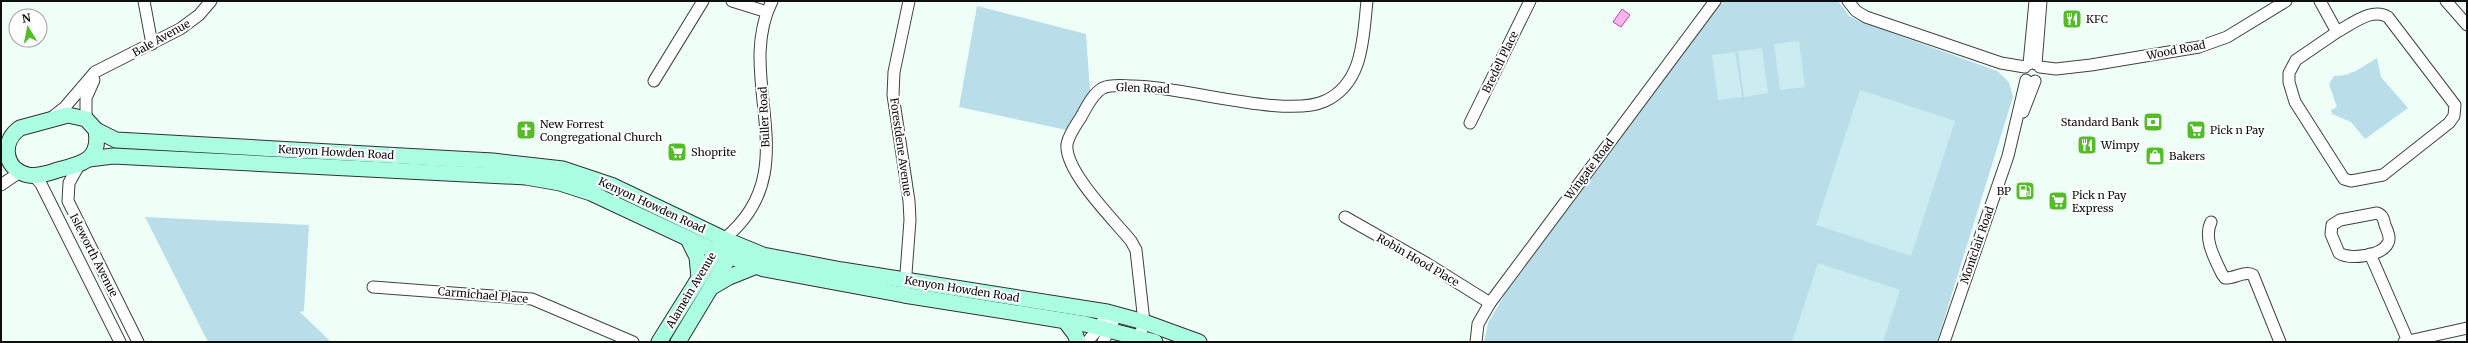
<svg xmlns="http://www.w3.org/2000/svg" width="2468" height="343" viewBox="0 0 2468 343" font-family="Merriweather,serif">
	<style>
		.green { fill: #b9dde9 }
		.pitch { fill: #cbecf0 }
		.water { fill: #f5b4ed; stroke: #cc3cb5 }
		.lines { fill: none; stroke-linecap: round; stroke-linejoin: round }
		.street-casing { stroke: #414141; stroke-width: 13 }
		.secondary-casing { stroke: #303030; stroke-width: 17 }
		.street { stroke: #fff; stroke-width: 11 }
		.secondary { stroke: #abfee1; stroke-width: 15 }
		.labels { text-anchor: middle; stroke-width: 4; stroke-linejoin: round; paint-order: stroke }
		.poi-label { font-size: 11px; fill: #0e0e0e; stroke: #fff; text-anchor: start }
		.street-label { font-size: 11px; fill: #0e0e0e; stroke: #fff }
	</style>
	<rect width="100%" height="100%" fill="#effff8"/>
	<g class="green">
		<polygon points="1723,1 1838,1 1849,16 1862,22 1997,71 2009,82 2013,97 1937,342 1484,342 1488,323 1516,275"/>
		<polygon points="977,6 1086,34 1090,91 1067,130 959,107"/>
		<path d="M2377 58 2381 77 2408 108 2365 139 2351 122 2332 114 2331 110 2337 107 2329 84 2334 76C2351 77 2363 66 2377 58Z"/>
		<polygon points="145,217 309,225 304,311 300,312 331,342 208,342"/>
	</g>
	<g class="pitch">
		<polygon points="1799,41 1805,87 1780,90 1774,44"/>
		<polygon points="1762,48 1768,93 1744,97 1738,51"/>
		<polygon points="1735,52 1742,97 1718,100 1712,55"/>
		<polygon points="1860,90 1955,121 1911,256 1816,225"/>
		<polygon points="1818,263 1900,290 1883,342 1792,342"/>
	</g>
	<polygon class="water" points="1622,9 1630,15 1621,27 1613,22"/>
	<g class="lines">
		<defs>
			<g id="street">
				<polyline points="144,1 152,44"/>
				<polyline points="732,1 767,12"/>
				<polyline points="1848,1 1856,11 1866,17 2001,63 2025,67"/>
				<path d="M2320 1 2337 32C2352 24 2372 7 2388 17L2455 105 2454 116 2449 123 2383 175 2351 181 2344 179 2295 102 2289 82V73L2296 60 2337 32"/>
				<polyline points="2446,1 2467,25"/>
				<polyline points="2029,64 2035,1"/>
				<polyline points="2036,64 2041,1"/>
				<polyline points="2040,67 2056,69 2091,65 2199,47 2227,37 2286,1"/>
				<polyline points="654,81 703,1"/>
				<polyline points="2023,112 2035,81"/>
				<polyline points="51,118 65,107 95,72 180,29 199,15 211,1"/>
				<polyline points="86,119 86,98 94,80"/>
				<polyline points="1470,123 1530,1"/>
				<polyline points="79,165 69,183 68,201 138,342"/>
				<polyline points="33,175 41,184 120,342"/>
				<polyline points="1,185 20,172"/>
				<path d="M2377 213C2383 215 2384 220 2385 225 2387 230 2391 238 2388 243 2382 256 2350 260 2339 253L2331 234 2332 225 2340 220Z"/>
				<polyline points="1345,217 1426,263 1490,303"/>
				<path d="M2211 222C2203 239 2215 259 2222 274L2225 278C2234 279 2245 270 2253 275L2280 342"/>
				<path d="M724 239C809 170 733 79 772 1"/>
				<polyline points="2370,254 2408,341"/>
				<polyline points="373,287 532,299 633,342"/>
				<polyline points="905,287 910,220 909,201 893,95 894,72 909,1"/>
				<polyline points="1087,342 1099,328 1107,312"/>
				<polyline points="1103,342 1117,314"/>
				<path d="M1138 342 1144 322 1136 250 1131 241C1114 220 1064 171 1067 144 1069 134 1076 125 1081 117 1086 108 1093 93 1103 88 1112 84 1124 86 1133 86 1182 86 1286 119 1325 101 1364 83 1363 37 1367 1"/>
				<polyline points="1476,342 1478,324 1490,303 1715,1"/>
				<polyline points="1944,342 2008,156 2026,80"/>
				<polyline points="2404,342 2467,328"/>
			</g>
			<g id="secondary">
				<path d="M68 115 86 119 96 130C101 160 82 164 58 170 48 173 38 177 28 175 3 169 1 141 20 128Z"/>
				<polyline points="96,130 116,140 493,161 563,169 611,185 724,239 763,255 842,270 1107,312 1144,322 1199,342"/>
				<polyline points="89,159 113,156 526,177 560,183 591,193 715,251 764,269 904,295 1085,324 1155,342"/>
				<polyline points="688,239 697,257 699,278"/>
				<polyline points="712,287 729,277 754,267"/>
				<polyline points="1065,321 1075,334 1078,342"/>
				<polyline points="659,342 721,243"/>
				<polyline points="678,342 734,249"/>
			</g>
		</defs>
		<use href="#street" class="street-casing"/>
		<use href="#secondary" class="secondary-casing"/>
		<use href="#street" class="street"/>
		<use href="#secondary" class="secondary"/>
	</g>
	<defs>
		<symbol id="restaurant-square" viewBox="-11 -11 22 22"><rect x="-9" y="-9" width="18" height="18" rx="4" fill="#52bd27" stroke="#fff"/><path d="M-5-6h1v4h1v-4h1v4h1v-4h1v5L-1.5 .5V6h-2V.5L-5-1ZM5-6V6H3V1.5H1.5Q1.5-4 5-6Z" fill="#fff"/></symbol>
		<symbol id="bank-square" viewBox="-11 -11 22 22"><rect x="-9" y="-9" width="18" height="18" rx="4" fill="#52bd27" stroke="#fff"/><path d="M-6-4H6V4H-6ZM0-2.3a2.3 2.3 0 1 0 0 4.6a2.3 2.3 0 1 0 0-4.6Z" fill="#fff"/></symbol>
		<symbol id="church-square" viewBox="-11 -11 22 22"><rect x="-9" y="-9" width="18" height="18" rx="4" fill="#52bd27" stroke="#fff"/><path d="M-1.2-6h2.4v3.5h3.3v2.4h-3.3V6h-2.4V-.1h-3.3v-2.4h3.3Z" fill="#fff"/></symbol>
		<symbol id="supermarket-square" viewBox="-11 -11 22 22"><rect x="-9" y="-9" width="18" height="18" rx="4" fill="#52bd27" stroke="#fff"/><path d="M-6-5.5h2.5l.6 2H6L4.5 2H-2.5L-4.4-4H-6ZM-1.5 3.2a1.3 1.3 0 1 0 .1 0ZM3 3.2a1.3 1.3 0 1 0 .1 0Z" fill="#fff"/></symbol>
		<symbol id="shop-square" viewBox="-11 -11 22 22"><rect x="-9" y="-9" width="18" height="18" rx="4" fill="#52bd27" stroke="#fff"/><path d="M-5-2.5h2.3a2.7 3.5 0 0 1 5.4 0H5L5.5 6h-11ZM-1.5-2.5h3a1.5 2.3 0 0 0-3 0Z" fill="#fff"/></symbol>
		<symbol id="fuel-square" viewBox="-11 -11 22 22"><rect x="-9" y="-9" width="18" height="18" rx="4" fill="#52bd27" stroke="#fff"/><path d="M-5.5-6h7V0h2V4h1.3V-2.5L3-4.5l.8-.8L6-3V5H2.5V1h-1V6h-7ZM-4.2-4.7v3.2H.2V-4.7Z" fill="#fff"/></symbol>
	</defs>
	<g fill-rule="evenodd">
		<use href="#restaurant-square" x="2061" y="8" width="22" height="22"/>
		<use href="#bank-square" x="2142" y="111" width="22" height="22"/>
		<use href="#church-square" x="515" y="119" width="22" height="22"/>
		<use href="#supermarket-square" x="2185" y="119" width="22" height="22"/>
		<use href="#restaurant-square" x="2076" y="134" width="22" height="22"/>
		<use href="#supermarket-square" x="666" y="141" width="22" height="22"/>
		<use href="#shop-square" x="2144" y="145" width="22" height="22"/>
		<use href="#fuel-square" x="2014" y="180" width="22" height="22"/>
		<use href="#supermarket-square" x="2047" y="190" width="22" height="22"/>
	</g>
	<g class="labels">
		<g class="poi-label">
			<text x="2086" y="23">KFC</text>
			<text x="2139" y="126" text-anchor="end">Standard Bank</text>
			<text x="540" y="128">New Forrest<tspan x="540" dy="13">Congregational Church</tspan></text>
			<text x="2210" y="134">Pick n Pay</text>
			<text x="2101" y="149">Wimpy</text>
			<text x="691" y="156">Shoprite</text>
			<text x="2169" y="160">Bakers</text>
			<text x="2011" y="195" text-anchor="end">BP</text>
			<text x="2072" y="199">Pick n Pay<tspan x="2072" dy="13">Express</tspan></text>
		</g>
		<g class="street-label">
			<text transform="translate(161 38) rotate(-29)" y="4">Bale Avenue</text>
			<text transform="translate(2176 50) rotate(-11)" y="4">Wood Road</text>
			<text transform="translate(1500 62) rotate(-64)" y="4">Bredell Place</text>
			<text transform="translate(1143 88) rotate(2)" y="4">Glen Road</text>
			<text transform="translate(764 117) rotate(-93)" y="4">Buller Road</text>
			<text transform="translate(901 147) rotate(82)" y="4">Forestdene Avenue</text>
			<text transform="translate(336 152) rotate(3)" y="4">Kenyon Howden Road</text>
			<text transform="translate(1589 169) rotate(-53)" y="4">Wingate Road</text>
			<text transform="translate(652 205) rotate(25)" y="4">Kenyon Howden Road</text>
			<text transform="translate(1977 245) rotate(-71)" y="4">Montclair Road</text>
			<text transform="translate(94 255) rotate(63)" y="4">Isleworth Avenue</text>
			<text transform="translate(1418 260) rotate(30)" y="4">Robin Hood Place</text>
			<text transform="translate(962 289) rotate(9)" y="4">Kenyon Howden Road</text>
			<text transform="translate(691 290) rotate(-59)" y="4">Alamein Avenue</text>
			<text transform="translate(483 295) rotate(5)" y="4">Carmichael Place</text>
		</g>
	</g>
	<rect width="2468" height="343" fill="none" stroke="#0e0e0e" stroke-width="4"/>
	<g transform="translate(28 28) rotate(350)"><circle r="19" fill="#ffffff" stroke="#9f9f9f"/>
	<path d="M0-3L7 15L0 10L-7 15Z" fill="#52bd27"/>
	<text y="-6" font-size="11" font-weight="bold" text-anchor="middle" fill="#0e0e0e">N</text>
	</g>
</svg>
